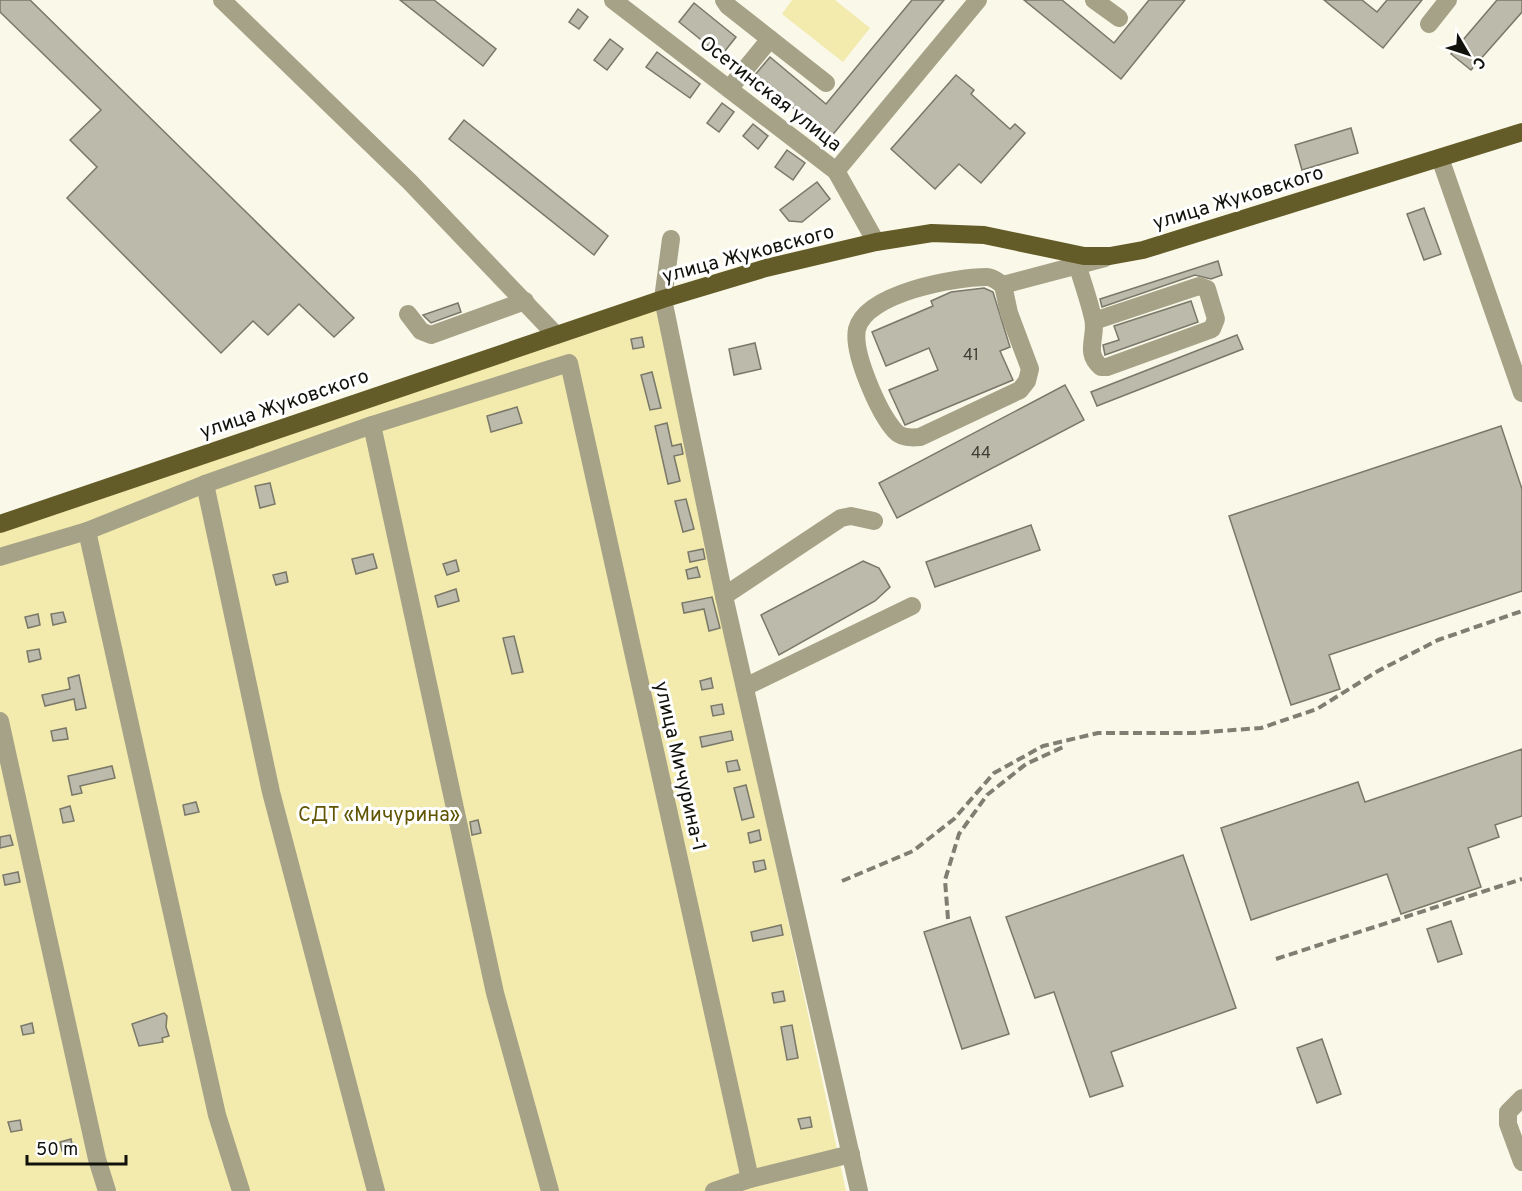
<svg xmlns="http://www.w3.org/2000/svg" width="1522" height="1191" viewBox="0 0 1522 1191" font-family="Overpass,sans-serif">
	<style>
		.green { fill: #f3eaad }
		.building { fill: #bcbaaa; stroke: #797869; stroke-width: 1.5 }
		.lines { fill: none; stroke-linecap: round; stroke-linejoin: round }
		.minor { stroke: #a6a287; stroke-width: 18 }
		.major { stroke: #635c28; stroke-width: 18 }
		.rail { stroke: #7f7e73; stroke-width: 4; stroke-dasharray: 9 4.5; stroke-linecap: butt }
		.labels { text-anchor: middle; stroke-width: 6; stroke-linejoin: round; paint-order: stroke }
		.number-label { font-size: 16px; fill: #3c3c34 }
		.street-label { font-size: 20px; fill: #12120c; stroke: #fff }
		.park-label { font-size: 20px; fill: #5f5401; stroke: #fff }
	</style>
	<rect width="100%" height="100%" fill="#faf8e8"/>
	<g class="green">
		<polygon points="792,0 835,0 870,28 843,62 782,14"/>
		<polygon points="656,307 846,1191 0,1191 0,527"/>
	</g>
	<g class="building">
		<polygon points="0,0 30,0 354,318 334,337 299,304 268,335 253,321 221,353 67,198 97,167 70,140 101,110 0,12"/>
		<polygon points="400,0 434,0 496,49 483,66"/>
		<polygon points="912,0 944,0 830,138 754,76 770,57 826,104"/>
		<polygon points="1024,0 1062,0 1114,43 1149,0 1185,0 1121,79"/>
		<polygon points="1324,0 1362,0 1377,12 1387,0 1422,0 1383,48"/>
		<polygon points="1497,0 1522,0 1522,12 1471,70 1451,54"/>
		<polygon points="694,3 736,37 721,56 679,22"/>
		<polygon points="578,9 588,17 579,29 569,22"/>
		<polygon points="610,39 623,49 607,70 594,60"/>
		<polygon points="657,52 700,84 690,98 646,67"/>
		<polygon points="956,75 974,90 971,94 1010,129 1015,124 1025,133 981,183 959,164 935,189 891,149"/>
		<polygon points="722,103 734,112 719,132 707,123"/>
		<polygon points="464,120 608,236 594,255 449,139"/>
		<polygon points="753,124 768,136 758,149 743,136"/>
		<polygon points="1351,128 1358,153 1302,170 1295,145"/>
		<polygon points="787,150 805,163 793,180 775,167"/>
		<polygon points="817,182 830,199 802,222 789,221 780,210"/>
		<polygon points="1424,208 1441,254 1424,260 1407,214"/>
		<polygon points="1218,261 1222,275 1211,279 1195,275 1102,307 1100,299"/>
		<polygon points="984,288 993,292 1010,347 1000,351 1013,380 905,425 889,390 938,370 929,348 886,366 872,332 933,306 931,301 951,292"/>
		<polygon points="1191,301 1198,322 1105,355 1103,345 1119,340 1114,326"/>
		<polygon points="458,303 461,312 431,323 423,315"/>
		<polygon points="1237,335 1243,349 1097,406 1091,392"/>
		<polygon points="642,337 644,347 633,349 631,339"/>
		<polygon points="755,343 761,369 734,375 729,349"/>
		<polygon points="652,372 661,408 650,410 641,375"/>
		<polygon points="1065,385 1084,420 897,518 879,483"/>
		<polygon points="517,407 522,423 491,432 487,416"/>
		<polygon points="667,423 672,446 681,444 683,454 674,456 680,481 668,484 655,426"/>
		<polygon points="1501,426 1522,489 1522,591 1329,655 1340,689 1291,705 1229,516"/>
		<polygon points="270,483 275,504 260,508 255,486"/>
		<polygon points="686,499 694,529 683,532 675,501"/>
		<polygon points="1031,525 1040,550 935,587 926,562"/>
		<polygon points="703,549 705,559 690,562 688,552"/>
		<polygon points="373,554 377,568 356,574 352,559"/>
		<polygon points="456,560 459,571 447,575 443,564"/>
		<polygon points="863,561 879,568 890,587 875,601 779,655 761,615"/>
		<polygon points="697,567 700,577 688,579 686,570"/>
		<polygon points="286,572 288,582 276,585 273,575"/>
		<polygon points="456,589 459,601 438,607 435,596"/>
		<polygon points="712,597 720,628 709,631 704,609 684,613 682,603"/>
		<polygon points="63,612 66,622 53,625 51,614"/>
		<polygon points="38,614 40,625 28,628 25,617"/>
		<polygon points="514,636 523,672 512,674 503,638"/>
		<polygon points="39,649 41,659 29,662 27,651"/>
		<polygon points="79,675 86,708 76,710 74,699 45,706 42,695 70,689 68,678"/>
		<polygon points="711,678 713,688 702,690 700,681"/>
		<polygon points="722,704 724,714 713,716 711,706"/>
		<polygon points="66,728 68,739 53,741 51,731"/>
		<polygon points="731,731 733,740 702,747 700,737"/>
		<polygon points="1522,749 1522,816 1495,825 1499,837 1468,848 1481,887 1401,914 1387,874 1251,920 1221,828 1358,782 1365,802"/>
		<polygon points="737,760 740,770 728,772 726,762"/>
		<polygon points="112,766 115,778 80,786 82,793 72,795 68,776"/>
		<polygon points="746,785 754,817 742,820 734,788"/>
		<polygon points="196,802 199,812 185,815 183,805"/>
		<polygon points="70,806 74,821 63,823 60,809"/>
		<polygon points="478,820 481,833 472,835 470,822"/>
		<polygon points="759,830 761,840 750,843 748,833"/>
		<polygon points="10,835 13,845 0,848 0,837"/>
		<polygon points="1183,855 1236,1008 1111,1052 1123,1086 1090,1097 1054,992 1035,998 1006,917"/>
		<polygon points="764,860 766,869 755,872 753,862"/>
		<polygon points="18,872 20,882 5,885 3,875"/>
		<polygon points="970,917 1009,1034 962,1049 924,932"/>
		<polygon points="1451,921 1462,954 1438,962 1427,929"/>
		<polygon points="781,925 783,935 753,941 751,932"/>
		<polygon points="783,991 785,1001 774,1003 772,993"/>
		<polygon points="164,1013 167,1016 166,1027 169,1036 162,1038 163,1042 139,1046 132,1024"/>
		<polygon points="32,1023 34,1033 23,1035 21,1026"/>
		<polygon points="792,1025 798,1058 787,1060 781,1027"/>
		<polygon points="1322,1039 1341,1094 1317,1103 1297,1048"/>
		<polygon points="810,1117 812,1127 801,1129 798,1119"/>
		<polygon points="20,1120 22,1130 11,1132 8,1122"/>
		<polygon points="71,1139 73,1149 62,1151 60,1142"/>
	</g>
	<g class="lines">
		<g class="minor">
			<polyline points="222,0 410,182 556,335"/>
			<polyline points="613,0 836,171 876,242"/>
			<polyline points="724,0 728,6 826,83"/>
			<polyline points="1094,0 1119,18"/>
			<polyline points="1429,24 1448,0"/>
			<polyline points="729,89 770,39"/>
			<polyline points="1440,158 1522,393"/>
			<polyline points="836,171 978,0"/>
			<polyline points="671,239 663,299 724,596 859,1191"/>
			<path d="M1078 267C1083 284 1089 300 1093 318 1098 336 1083 352 1101 367H1107L1212 329 1216 319 1207 289 1199 286 1094 321"/>
			<path d="M1003 285 1009 313 1030 369 1027 381 1020 390 920 437C911 438 901 438 895 431 879 413 852 353 857 329 866 293 955 277 987 277 993 277 998 282 1003 285L1105 258"/>
			<polyline points="408,314 421,331 431,335 525,301"/>
			<polyline points="372,425 495,993 550,1191"/>
			<polyline points="205,484 271,792 376,1191"/>
			<polyline points="87,531 217,1115 241,1191"/>
			<polyline points="0,557 87,531 205,484 372,425 569,363 750,1179"/>
			<polyline points="724,596 841,518 851,516 874,521"/>
			<polyline points="745,687 912,606"/>
			<polyline points="0,721 97,1159 107,1191"/>
			<polyline points="1522,1098 1508,1112 1508,1124 1522,1162"/>
			<polyline points="714,1191 750,1179 851,1154"/>
		</g>
		<polyline class="major" points="0,524 663,299 766,268 876,242 932,233 984,235 1084,256 1110,256 1143,250 1522,132"/>
		<g class="rail">
			<polyline points="842,881 913,851 954,819 994,773 1043,746 1098,733 1193,733 1261,728 1317,709 1378,671 1438,640 1522,611"/>
			<polyline points="948,919 945,880 959,834 987,795 1026,764 1063,747"/>
			<polyline points="1276,959 1522,879"/>
		</g>
	</g>
	<g class="labels">
		<g class="number-label">
			<text x="971" y="360">41</text>
			<text x="981" y="458">44</text>
		</g>
		<g class="street-label">
			<text transform="translate(771 93) rotate(38)" y="7">Осетинская улица</text>
			<text transform="translate(1238 197) rotate(-17)" y="7">улица Жуковского</text>
			<text transform="translate(748 253) rotate(-15)" y="7">улица Жуковского</text>
			<text transform="translate(284 403) rotate(-19)" y="7">улица Жуковского</text>
			<text transform="translate(681 766) rotate(77)" y="7">улица Мичурина-1</text>
		</g>
		<g class="park-label">
			<text x="379" y="821">СДТ «Мичурина»</text>
		</g>
	</g>
	<g transform="translate(1468 54) rotate(129)" stroke="#ffffff" stroke-width="4.5" paint-order="stroke">
	<path d="M0-4.5L10 22L0 15L-10 22Z" fill="#12120c"/>
	<text y="-9" font-size="16" font-weight="bold" text-anchor="middle" fill="#12120c">С</text>
	</g>
	<path d="M27 1155v9h99v-9" fill="none" stroke="#12120c" stroke-width="3"/>
	<text x="36" y="1155" font-size="18" fill="#12120c" stroke="#ffffff" stroke-width="4.5" paint-order="stroke">50 m</text>
</svg>
